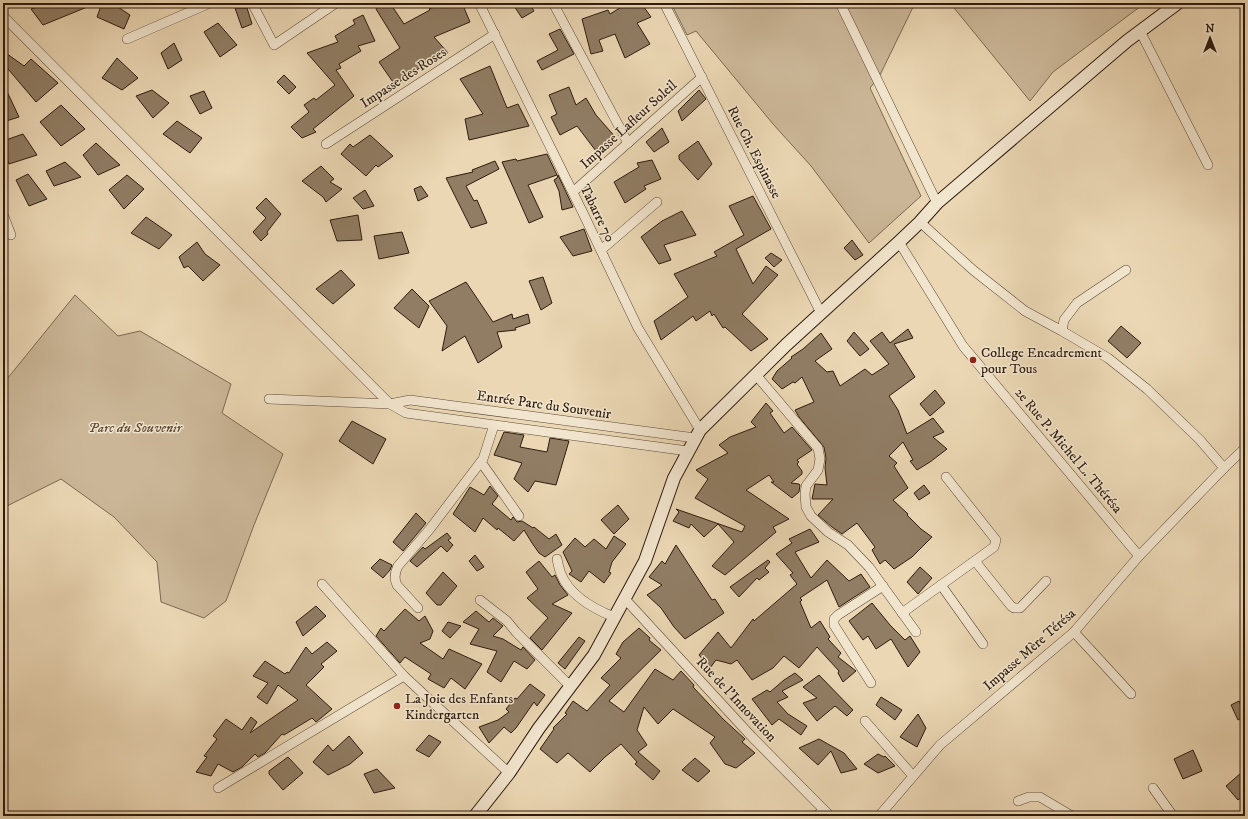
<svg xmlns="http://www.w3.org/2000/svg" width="1248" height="819" viewBox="0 0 1248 819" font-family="'IM FELL DW Pica',serif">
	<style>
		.green { fill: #cbb798; stroke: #7c6952 }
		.building { fill: #907d64; stroke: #2e1b0d }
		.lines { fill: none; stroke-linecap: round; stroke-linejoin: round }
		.minor-casing { stroke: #5d4a37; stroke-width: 10 }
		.secondary-casing { stroke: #2e1b0d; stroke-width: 14 }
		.minor { stroke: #f2e5ce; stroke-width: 9 }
		.secondary { stroke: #f2e5ce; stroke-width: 12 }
		.poi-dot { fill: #8f2418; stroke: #f2e5ce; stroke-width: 1.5 }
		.labels { text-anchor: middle; stroke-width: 3; stroke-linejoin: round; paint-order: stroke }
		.street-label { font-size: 14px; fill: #2e1b0d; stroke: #f2e5ce }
		.poi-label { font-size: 14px; fill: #2e1b0d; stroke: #f2e5ce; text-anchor: start }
		.park-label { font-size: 14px; font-style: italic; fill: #5d4a37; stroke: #f2e5ce }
	</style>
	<rect width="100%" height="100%" fill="#ebd7b4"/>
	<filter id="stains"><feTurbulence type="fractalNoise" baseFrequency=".005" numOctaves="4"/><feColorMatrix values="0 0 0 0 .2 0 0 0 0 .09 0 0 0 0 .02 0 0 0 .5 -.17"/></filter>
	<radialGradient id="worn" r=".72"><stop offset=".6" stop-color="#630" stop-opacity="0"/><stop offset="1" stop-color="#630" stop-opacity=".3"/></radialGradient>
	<g class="green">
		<polygon points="671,3 915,3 880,75 870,88 921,196 869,243 811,166 773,124 696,31 687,35"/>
		<polygon points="950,3 1145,3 1053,72 1030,101"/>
		<polygon points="75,295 118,336 140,331 231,384 222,413 283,454 254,525 226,601 204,618 161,602 157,562 114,517 61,479 3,508 3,384"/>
	</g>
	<g class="building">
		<polygon points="50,3 97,3 43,25 31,9"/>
		<polygon points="102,3 112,3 130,15 124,29 97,17"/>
		<polygon points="379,3 390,3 404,24 430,10 429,9 444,3 462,3 470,22 434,37 448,53 420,65 421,67 395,85 379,62 400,48 376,9"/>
		<polygon points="512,3 529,3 534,11 522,18"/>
		<polygon points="628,3 641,3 651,17 637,23 650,44 625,58 615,34 599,40 603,51 591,54 582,19 608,10 610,14"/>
		<polygon points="235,8 247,8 252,24 242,28"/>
		<polygon points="363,15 375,41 358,46 361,51 339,64 341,68 336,70 354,96 313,129 316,132 302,138 291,127 309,112 304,105 314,98 316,100 335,85 307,53 338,42 335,36 355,24 353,20"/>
		<polygon points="218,23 237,45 220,57 204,32"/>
		<polygon points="560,29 574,54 542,70 537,61 558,50 549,34"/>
		<polygon points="174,43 182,60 168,69 161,53"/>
		<polygon points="3,51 24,66 31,59 58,83 36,102 3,63"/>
		<polygon points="117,58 138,78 122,90 102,78"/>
		<polygon points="490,66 507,108 518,104 529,126 469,140 465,119 483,114 460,79"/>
		<polygon points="284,75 296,87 289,94 277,82"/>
		<polygon points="3,83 19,117 3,122"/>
		<polygon points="569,87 576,105 586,98 596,115 617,139 599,155 577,126 560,135 551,117 557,114 549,95"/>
		<polygon points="152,90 169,103 153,118 136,96"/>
		<polygon points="699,90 706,99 682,121 678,111"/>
		<polygon points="204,91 212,108 200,114 190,96"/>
		<polygon points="61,105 85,129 61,146 40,122"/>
		<polygon points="177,121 202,138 190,153 163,134"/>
		<polygon points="662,128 669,142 654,152 646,142"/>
		<polygon points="23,134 37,155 9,164 3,148 3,141"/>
		<polygon points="370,135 393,156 378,167 376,165 366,176 341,154 350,144 353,147"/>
		<polygon points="698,141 712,164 698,180 679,159 679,155"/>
		<polygon points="96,143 120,165 98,175 83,155"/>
		<polygon points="547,154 557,175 528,185 543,217 529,223 502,162 516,159 517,161"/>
		<polygon points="652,160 661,179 644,186 646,189 625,203 614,182 639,167 637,163"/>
		<polygon points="495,161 499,169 466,186 474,201 477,200 487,223 471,228 446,178 473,172 472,170"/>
		<polygon points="65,162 81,177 54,186 46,171"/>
		<polygon points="321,166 334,179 330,182 342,189 326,202 323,197 302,181"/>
		<polygon points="28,174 47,199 29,206 16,180"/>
		<polygon points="127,175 144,189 124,209 109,190"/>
		<polygon points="558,175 573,207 562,210 559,191 554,180 557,178"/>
		<polygon points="421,186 428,196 418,201 414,189"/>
		<polygon points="365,190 374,206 363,209 353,198"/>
		<polygon points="753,196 771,229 736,249 753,284 766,266 778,275 742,314 768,339 751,351 725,327 723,328 714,314 712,316 710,311 696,321 693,316 661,340 654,321 688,297 674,274 717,256 714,252 744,235 729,206"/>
		<polygon points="266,198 281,214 267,232 268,234 261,241 253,232 266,218 256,208"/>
		<polygon points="682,211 696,235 664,245 671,260 659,264 641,237 662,221"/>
		<polygon points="358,215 362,240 337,241 330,220"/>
		<polygon points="146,217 172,235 159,249 131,233"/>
		<polygon points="584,229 592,251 573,256 560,237"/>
		<polygon points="402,232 409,253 379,259 374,236"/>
		<polygon points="852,240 863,255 855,260 844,248"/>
		<polygon points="197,242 205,254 220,265 203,281 188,266 184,268 179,257"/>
		<polygon points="771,253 782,260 774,267 765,258"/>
		<polygon points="341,270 355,285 333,304 316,289"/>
		<polygon points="543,277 552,303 541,310 529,281"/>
		<polygon points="466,282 493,322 512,314 513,319 528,314 530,323 515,328 516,330 497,332 502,347 478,363 465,336 442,351 447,326 429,301"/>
		<polygon points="412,289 429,306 419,328 394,308"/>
		<polygon points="1121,326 1141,343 1127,358 1108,341"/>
		<polygon points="908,329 913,338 894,344 915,377 889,396 898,410 907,434 933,418 944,432 933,437 947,449 930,462 917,470 910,461 913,460 903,442 889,456 897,463 894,466 908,488 893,500 908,514 907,515 921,529 932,537 912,557 894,569 885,560 880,564 872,550 875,547 857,523 842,534 832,527 818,515 833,499 812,499 815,484 827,485 825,468 826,458 824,447 799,417 795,410 814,402 802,377 795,383 793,382 782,389 772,379 777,371 792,358 791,357 803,349 821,333 832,349 815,361 827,372 833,371 840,386 865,369 872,375 889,364 870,341 882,332 890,343"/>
		<polygon points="854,332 869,349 860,356 847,341"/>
		<polygon points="935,390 945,403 930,416 920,404"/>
		<polygon points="766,403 773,411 770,413 784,433 792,427 812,450 797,460 799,462 797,464 802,471 802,474 791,483 799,484 800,485 799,492 792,498 771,482 774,482 769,475 746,490 789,519 773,527 776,532 725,575 712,566 734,542 718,524 704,537 691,524 689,528 673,521 679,512 676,509 742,532 745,526 695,498 708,479 696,470 728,453 719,445 730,437 756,427 751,422"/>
		<polygon points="352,421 386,439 373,464 339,441"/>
		<polygon points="504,432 524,435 520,447 547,452 550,438 569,441 556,485 535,481 528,492 514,479 522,463 494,455"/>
		<polygon points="924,485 930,493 919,500 914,493"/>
		<polygon points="490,486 498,496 492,504 511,520 513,517 517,522 522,521 533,528 534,527 549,539 556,534 562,545 545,557 539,553 532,543 524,530 514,541 498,528 497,530 483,518 475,532 453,514 470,487 484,495"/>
		<polygon points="618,505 629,519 614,534 601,520"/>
		<polygon points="416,513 426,523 403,551 393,542"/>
		<polygon points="810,529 819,542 795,552 811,578 827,560 849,581 861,574 870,587 839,607 827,580 800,598 802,600 800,602 811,628 820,621 830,637 828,639 841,653 838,657 856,671 843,682 838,673 839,671 817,647 799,668 784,656 773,668 752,680 737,660 731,664 716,660 710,668 699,655 718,632 731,648 753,619 754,621 797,584 790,575 793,573 776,554 792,543 789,539"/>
		<polygon points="447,533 451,538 448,540 453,545 447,552 441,546 417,567 410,561 423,547 425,549"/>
		<polygon points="614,536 626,544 612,562 609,572 611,573 604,583 589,571 581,582 569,574 572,571 563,552 575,538 585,547 594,539 606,549"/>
		<polygon points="676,545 712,600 715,599 724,613 685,639 674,627 661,608 647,595 662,585 649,577 662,561 665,564"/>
		<polygon points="475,555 484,567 477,571 469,561"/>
		<polygon points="380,559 392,565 390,570 383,578 371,568"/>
		<polygon points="768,560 770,562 765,568 769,572 759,580 757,578 739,597 730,587"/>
		<polygon points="539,561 552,577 555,575 560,585 568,595 552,604 572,613 542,650 530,638 548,618 527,598 538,589 526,572"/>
		<polygon points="920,567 932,578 918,594 907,582"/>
		<polygon points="443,572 457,586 441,605 437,605 426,593"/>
		<polygon points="872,603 890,625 905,640 910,636 920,652 908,667 891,639 876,649 868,636 863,640 849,621"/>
		<polygon points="316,606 326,616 303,636 296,622"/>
		<polygon points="405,609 419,621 425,616 433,631 430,639 420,643 443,659 449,649 482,664 465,689 451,678 444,688 428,679 431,674 405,657 400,663 376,636 381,628 384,631"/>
		<polygon points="476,611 489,622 493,618 503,626 493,636 503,639 521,650 523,647 535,660 527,669 514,661 501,682 487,672 497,651 470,644 479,629 463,622"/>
		<polygon points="448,622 461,626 450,638 442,631"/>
		<polygon points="639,628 650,638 649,640 661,650 609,701 624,712 655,669 673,680 681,671 694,685 693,687 723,719 745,739 742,742 755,753 736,768 725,764 710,743 715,737 673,709 658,724 644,707 637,730 647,745 638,752 660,771 653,780 635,764 637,762 621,744 605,757 590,772 568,753 557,763 540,749 554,729 553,728 567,714 565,713 573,701 587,711 610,685 601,678 621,658 616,654 623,642"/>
		<polygon points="579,637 585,641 565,669 558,663"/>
		<polygon points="327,642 337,651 321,664 324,667 306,685 332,709 316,722 312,718 284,735 282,734 265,753 258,757 255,754 242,767 233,772 218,764 211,776 196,772 207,757 204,756 217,739 213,736 226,719 242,730 251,717 257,722 250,733 298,700 278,685 267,704 257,697 268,683 253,676 265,661 285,674 287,672 289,673 306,647 312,654"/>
		<polygon points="795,673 803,680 782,691 788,697 777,702 788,714 807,726 801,735 779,719 772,725 752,699 767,690 770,692 784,680"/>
		<polygon points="819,675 853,710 847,716 835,706 817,721 803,703 817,698 803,687"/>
		<polygon points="530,684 545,695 537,706 534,702 516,728 511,733 504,727 489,743 479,727 498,720 509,712 506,709 515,698 517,699"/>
		<polygon points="881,697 902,710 895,720 876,705"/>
		<polygon points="1239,701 1245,714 1245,716 1238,720 1231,705"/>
		<polygon points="918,714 926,728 917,747 900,737"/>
		<polygon points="429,735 441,742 429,757 416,750"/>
		<polygon points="349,736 363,753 350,764 328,775 313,762 328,745 333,751"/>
		<polygon points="819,739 844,753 857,769 841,773 831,751 818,765 799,748"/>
		<polygon points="1193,750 1202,771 1183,779 1174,759"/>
		<polygon points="878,754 884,757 885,756 895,766 878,773 864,764"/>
		<polygon points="288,757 303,773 283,790 269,774 269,771"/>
		<polygon points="695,758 710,771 698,782 682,770"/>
		<polygon points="377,769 395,788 374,793 364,774"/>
		<polygon points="1241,773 1245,778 1245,794 1238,800 1226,786"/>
	</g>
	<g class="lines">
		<defs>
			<g id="minor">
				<polyline points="252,3 274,45 336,3"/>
				<polyline points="479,3 582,211 638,328 700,430"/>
				<polyline points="553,3 628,143"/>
				<polyline points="664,3 821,313"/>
				<polyline points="840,3 937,203"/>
				<polyline points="3,16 390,404 406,413 688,451"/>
				<polyline points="1140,31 1208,165"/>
				<polyline points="127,39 210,3"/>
				<polyline points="326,144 495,34"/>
				<polyline points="573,192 702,77"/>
				<polyline points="3,214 11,235"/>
				<polyline points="920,222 973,270 1025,311 1062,331 1108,358 1147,389 1200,440 1224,468"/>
				<polyline points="899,242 963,346 1139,556"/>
				<polyline points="601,250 657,202"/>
				<polyline points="1062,331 1064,320 1077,303 1126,270"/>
				<polyline points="756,375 818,448 820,459 818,470 806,486 805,494 806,507 811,516 828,532 848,545 869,567 916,632"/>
				<polyline points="269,399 390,404 410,400 695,438"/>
				<polyline points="481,462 519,516"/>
				<path d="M557 559C558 564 559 569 561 574 570 596 594 609 614 617"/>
				<polyline points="975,561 1011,606 1014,608 1020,608 1046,581"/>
				<polyline points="322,584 404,676 509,773"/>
				<polyline points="941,585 983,644"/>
				<polyline points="625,599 752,737 830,816"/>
				<polyline points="480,600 507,621 516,632 570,686"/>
				<path d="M418 608 397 585C394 579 395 572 398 566L429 530 483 459 494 425"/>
				<polyline points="902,613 994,547 996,540 946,477"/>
				<polyline points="1074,632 1131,694"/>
				<polyline points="871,683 834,625 834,619 838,615 883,586"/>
				<polyline points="865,721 913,776"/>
				<polyline points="218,788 404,676"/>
				<polyline points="1153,788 1173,816"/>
				<polyline points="1018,801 1029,797 1040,797 1072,816"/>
				<polyline points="816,816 824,810"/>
				<polyline points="879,816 940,745 1074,632 1139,556 1224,468 1245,448"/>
			</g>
			<polyline id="secondary" points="475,816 509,773 539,728 594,655 645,561 674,478 700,430 786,345 899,242 920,222 937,203 1127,41 1178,3"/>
		</defs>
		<use href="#minor" class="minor-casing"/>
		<use href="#secondary" class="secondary-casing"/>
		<use href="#minor" class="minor"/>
		<use href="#secondary" class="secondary"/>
	</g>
	<g class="poi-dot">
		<circle cx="973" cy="360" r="4"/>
		<circle cx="397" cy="706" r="4"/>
	</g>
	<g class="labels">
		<g class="street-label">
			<text transform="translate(403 77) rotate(-33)" y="5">Impasse des Roses</text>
			<text transform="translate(628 124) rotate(-42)" y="5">Impasse Lafleur Soleil</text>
			<text transform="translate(755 152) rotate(63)" y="5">Rue Ch. Espinasse</text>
			<text transform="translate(598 213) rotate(64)" y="5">Tabarre 70</text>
			<text transform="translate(544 404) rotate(8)" y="5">Entrée Parc du Souvenir</text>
			<text transform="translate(1069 450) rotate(50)" y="5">2e Rue P. Michel L. Thérésa</text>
			<text transform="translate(1029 649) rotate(-41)" y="5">Impasse Mère Térésa</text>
			<text transform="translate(737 699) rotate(47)" y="5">Rue de l'Innovation</text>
		</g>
		<g class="poi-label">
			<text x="981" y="357">College Encadrement<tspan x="981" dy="16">pour Tous</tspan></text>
			<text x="405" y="703">La Joie des Enfants<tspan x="405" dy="16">Kindergarten</tspan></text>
		</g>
		<g class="park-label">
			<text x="135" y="432">Parc du Souvenir</text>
		</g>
	</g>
	<rect width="1248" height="819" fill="none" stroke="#ebd7b4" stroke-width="16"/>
	<rect x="4" y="4" width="1240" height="811" fill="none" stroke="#2e1b0d" stroke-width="2"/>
	<rect x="8" y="8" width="1232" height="803" fill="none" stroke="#2e1b0d"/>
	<g transform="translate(1210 38)" stroke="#f2e5ce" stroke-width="3" paint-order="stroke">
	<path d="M0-3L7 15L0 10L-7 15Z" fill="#2e1b0d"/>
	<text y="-6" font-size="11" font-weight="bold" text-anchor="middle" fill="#2e1b0d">N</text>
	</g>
	<rect width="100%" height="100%" filter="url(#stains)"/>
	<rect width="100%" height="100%" fill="url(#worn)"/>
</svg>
